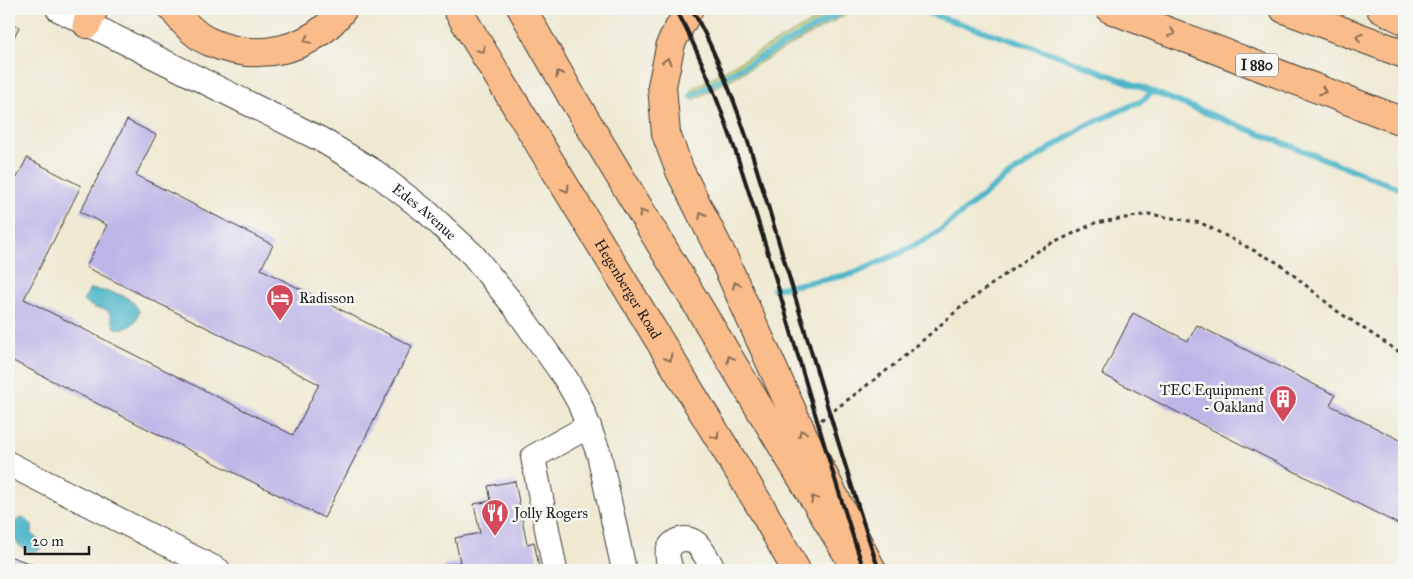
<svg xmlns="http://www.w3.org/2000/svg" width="1413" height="579" viewBox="0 0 1413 579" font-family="'IM FELL Great Primer',serif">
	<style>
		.green { fill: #b9ca6d; stroke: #6a7344 }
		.water { fill: #4ab5c8; stroke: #336872 }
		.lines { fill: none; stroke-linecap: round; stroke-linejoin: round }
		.stream { stroke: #4ab5c8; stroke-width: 6 }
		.building { fill: #bdb5e7 }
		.minor-casing { stroke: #3c3b37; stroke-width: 26 }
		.major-casing { stroke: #3c3b37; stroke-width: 30 }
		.highway-casing { stroke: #3c3b37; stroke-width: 30 }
		.path { stroke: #3c3b37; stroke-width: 3; stroke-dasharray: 4 4; stroke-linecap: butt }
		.minor { stroke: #fff; stroke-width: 24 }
		.major { stroke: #f9bc8a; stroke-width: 28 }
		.highway { stroke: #f9bc8a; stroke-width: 28 }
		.rail { stroke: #1c1c1c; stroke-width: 4 }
		.oneway { stroke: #8a6c53 }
		.labels { text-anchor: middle; stroke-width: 5; stroke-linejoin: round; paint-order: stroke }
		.shield { fill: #f6f6f2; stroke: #5d5d5c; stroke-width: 1 }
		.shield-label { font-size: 14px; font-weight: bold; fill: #1c1c1c }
		.street-label { font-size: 15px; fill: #1c1c1c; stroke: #f6f6f2 }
		.poi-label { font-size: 15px; fill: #1c1c1c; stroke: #f6f6f2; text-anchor: start }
	</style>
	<rect width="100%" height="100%" fill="#f6f6f2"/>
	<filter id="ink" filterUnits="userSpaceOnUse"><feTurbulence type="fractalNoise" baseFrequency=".02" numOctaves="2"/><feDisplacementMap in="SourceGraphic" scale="10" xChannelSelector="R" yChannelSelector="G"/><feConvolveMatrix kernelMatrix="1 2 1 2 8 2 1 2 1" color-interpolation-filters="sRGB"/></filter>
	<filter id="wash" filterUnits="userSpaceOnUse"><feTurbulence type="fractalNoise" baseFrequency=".0096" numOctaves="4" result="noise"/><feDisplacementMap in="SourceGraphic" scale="20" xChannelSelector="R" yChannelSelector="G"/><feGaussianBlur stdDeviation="1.12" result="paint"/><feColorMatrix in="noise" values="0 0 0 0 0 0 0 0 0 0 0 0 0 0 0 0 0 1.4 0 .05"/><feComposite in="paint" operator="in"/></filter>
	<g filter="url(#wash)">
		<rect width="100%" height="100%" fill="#efe9d2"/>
		<polygon class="green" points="835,9 851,9 850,12 694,100 691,96 691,89"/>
		<g class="water">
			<path d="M90 289C108 292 130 292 139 311 136 325 129 330 115 328L110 314 105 309 95 308 83 301Z"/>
			<path d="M23 517 32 525V534L40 542 42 546 38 551C36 551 33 552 31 552 18 551 2 525 23 517Z"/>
		</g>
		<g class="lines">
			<g class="stream">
				<polyline points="898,9 919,10 1060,56 1153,92"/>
				<polyline points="691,96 847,9"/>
				<polyline points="774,289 853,274 904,251 937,233 1005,178 1085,126 1142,101 1153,92 1404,190"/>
			</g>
		</g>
		<g id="blocks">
			<g class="building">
				<polygon points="9,21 19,27 9,48"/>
				<polygon points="127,120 156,135 136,175 273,245 261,269 412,346 324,518 9,359 9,193 27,158 81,186 24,299 293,435 319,384 86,267 107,225 80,212"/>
				<polygon points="1133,313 1188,341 1197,325 1335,395 1330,405 1404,442 1404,527 1102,374"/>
				<polygon points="515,481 527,544 534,542 539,567 520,570 445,570 444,565 460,562 455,538 480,533 474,504 491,501 488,486"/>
				<polygon points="9,556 49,570 9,570"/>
			</g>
		</g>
	</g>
	<g filter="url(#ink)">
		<use href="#blocks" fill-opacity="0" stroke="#3c3b37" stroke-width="1"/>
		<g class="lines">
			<defs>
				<g id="minor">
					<path id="s1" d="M58 9 320 139 375 172 428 213 473 255 515 307 566 379 579 402 599 454 624 570"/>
					<polyline points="9,464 218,570"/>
					<polyline points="555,570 533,457 589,426"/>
					<path d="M671 570C670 565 666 556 668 551 672 539 688 535 697 544 704 551 709 562 714 570"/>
				</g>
				<g id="major">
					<path id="s2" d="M457 9 762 509 796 570"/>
					<polyline points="522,9 572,97 857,570"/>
				</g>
				<g id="highway">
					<path d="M173 9C182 21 195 36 210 42 257 63 312 51 343 9"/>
					<polyline points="689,9 671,43 662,86 666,134 680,171 724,259 802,433 872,570"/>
					<polyline points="1110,9 1404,122"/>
					<polyline points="1284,9 1404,54"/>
					<polyline points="1381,9 1404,20"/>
					<polyline points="87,24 94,9"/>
				</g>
			</defs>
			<use href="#minor" class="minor-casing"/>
			<use href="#major" class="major-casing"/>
			<use href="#highway" class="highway-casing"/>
			<polyline class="path" points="821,420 899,361 961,307 1037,251 1095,223 1149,214 1201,223 1280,264 1337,311 1404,355"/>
			<use href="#minor" class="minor"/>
			<use href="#major" class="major"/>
			<use href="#highway" class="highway"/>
			<g class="rail">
				<path d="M676 9C719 90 744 176 771 263 801 366 830 469 864 570"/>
				<path d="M692 9C734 85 757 169 782 253 814 359 843 465 879 570"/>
			</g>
		</g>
		<defs><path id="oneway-chevron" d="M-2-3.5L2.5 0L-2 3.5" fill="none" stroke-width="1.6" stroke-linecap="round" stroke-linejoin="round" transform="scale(1.25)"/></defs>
		<g class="oneway">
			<use href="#oneway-chevron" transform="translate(1172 33) rotate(21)"/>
			<use href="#oneway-chevron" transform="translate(1359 37) rotate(-159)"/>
			<use href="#oneway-chevron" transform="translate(307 40) rotate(154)"/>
			<use href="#oneway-chevron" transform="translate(482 50) rotate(59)"/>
			<use href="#oneway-chevron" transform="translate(667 61) rotate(-77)"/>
			<use href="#oneway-chevron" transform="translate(559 74) rotate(-119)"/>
			<use href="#oneway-chevron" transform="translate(1323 91) rotate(21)"/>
			<use href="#oneway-chevron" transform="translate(566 189) rotate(59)"/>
			<use href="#oneway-chevron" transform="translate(642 213) rotate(-121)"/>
			<use href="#oneway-chevron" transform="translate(702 215) rotate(-116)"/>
			<use href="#oneway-chevron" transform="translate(736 285) rotate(-114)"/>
			<use href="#oneway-chevron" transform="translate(669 358) rotate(59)"/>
			<use href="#oneway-chevron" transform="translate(730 359) rotate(-121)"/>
			<use href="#oneway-chevron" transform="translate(802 433) rotate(-116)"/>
			<use href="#oneway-chevron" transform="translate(716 436) rotate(58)"/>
			<use href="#oneway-chevron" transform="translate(814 499) rotate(-121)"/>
		</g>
	</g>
	<defs>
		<symbol id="hotel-pin" viewBox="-11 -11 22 30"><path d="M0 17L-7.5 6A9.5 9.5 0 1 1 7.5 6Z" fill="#d1495b" stroke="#f6f6f2"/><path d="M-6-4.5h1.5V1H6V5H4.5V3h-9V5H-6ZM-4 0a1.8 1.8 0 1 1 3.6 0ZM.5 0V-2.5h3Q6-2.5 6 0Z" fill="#fff"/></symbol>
		<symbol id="building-pin" viewBox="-11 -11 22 30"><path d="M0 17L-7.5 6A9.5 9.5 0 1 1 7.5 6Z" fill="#d1495b" stroke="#f6f6f2"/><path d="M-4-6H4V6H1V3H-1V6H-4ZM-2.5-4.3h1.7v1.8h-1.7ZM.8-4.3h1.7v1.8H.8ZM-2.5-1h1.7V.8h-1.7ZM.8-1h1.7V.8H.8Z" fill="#fff"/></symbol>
		<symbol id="restaurant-pin" viewBox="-11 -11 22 30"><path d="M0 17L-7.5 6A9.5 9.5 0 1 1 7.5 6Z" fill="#d1495b" stroke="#f6f6f2"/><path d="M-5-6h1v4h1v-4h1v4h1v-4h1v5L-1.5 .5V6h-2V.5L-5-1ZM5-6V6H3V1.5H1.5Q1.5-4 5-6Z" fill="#fff"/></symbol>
	</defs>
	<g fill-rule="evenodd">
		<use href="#hotel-pin" x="264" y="282" width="32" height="43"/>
		<use href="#building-pin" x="1267" y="383" width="32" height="43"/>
		<use href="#restaurant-pin" x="479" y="497" width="32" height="43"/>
	</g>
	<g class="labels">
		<rect class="shield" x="1236" y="53.5" width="42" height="23" rx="4"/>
		<g class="shield-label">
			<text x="1257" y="70">I 880</text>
		</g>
		<g class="street-label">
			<text dy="5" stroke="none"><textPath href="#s1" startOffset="420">Edes Avenue</textPath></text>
			<text dy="5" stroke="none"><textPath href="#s2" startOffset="328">Hegenberger Road</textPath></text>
		</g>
		<g class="poi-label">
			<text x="299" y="303">Radisson</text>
			<text x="1264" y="395" text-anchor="end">TEC Equipment<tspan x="1264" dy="17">- Oakland</tspan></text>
			<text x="514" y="518">Jolly Rogers</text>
		</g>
	</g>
	<rect width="1413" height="579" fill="none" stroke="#f6f6f2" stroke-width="30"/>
	<path d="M25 546v8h64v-8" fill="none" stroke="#1c1c1c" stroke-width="2.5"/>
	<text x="32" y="546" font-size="15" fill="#1c1c1c" stroke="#f6f6f2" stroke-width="4" paint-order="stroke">20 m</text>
</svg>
